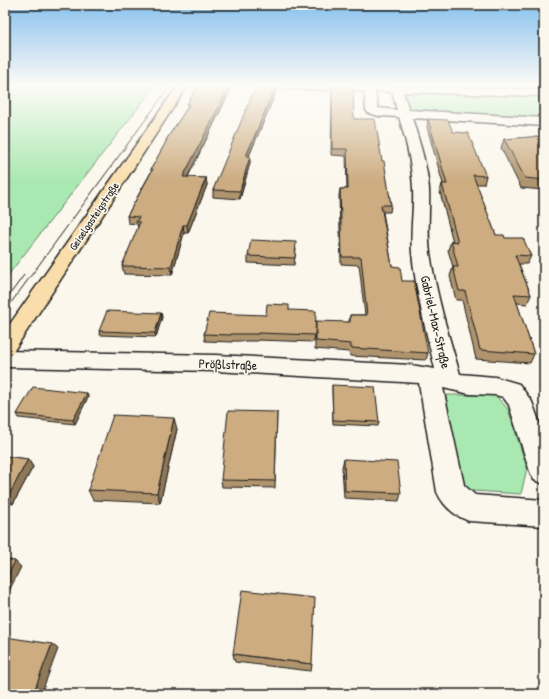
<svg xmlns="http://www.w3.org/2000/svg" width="549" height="699" viewBox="0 0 549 699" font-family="'Patrick Hand',sans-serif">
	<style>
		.green { fill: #a9e8b0; stroke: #628266 }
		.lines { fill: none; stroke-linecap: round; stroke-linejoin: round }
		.minor-casing { stroke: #1c1c1c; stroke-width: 3 }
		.major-casing { stroke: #1c1c1c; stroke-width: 3 }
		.minor { fill: #fbf7ec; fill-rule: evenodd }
		.major { fill: #f9deab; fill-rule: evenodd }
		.tram { stroke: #1c1c1c; stroke-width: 1 }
		.wall { fill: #af946e; stroke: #1c1c1c }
		.shaded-wall { fill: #8f785a; stroke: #1c1c1c }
		.building { fill: #ccac80; stroke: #1c1c1c }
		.labels { text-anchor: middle; stroke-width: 3.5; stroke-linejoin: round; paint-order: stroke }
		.far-street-label { font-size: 11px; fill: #1c1c1c; stroke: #fbf7ec }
		.street-label { font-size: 13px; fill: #1c1c1c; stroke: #fbf7ec }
	</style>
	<rect width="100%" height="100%" fill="#fbf7ec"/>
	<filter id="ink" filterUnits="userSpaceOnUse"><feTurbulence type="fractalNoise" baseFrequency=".025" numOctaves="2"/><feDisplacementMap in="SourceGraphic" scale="8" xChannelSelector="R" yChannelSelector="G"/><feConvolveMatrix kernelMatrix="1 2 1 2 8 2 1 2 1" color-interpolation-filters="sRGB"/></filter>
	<g filter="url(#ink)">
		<g class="green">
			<polygon points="5,85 156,85 5,279"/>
			<polygon points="404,92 544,96 544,119 408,113"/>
			<polygon points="439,395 495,395 508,409 527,468 521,494 457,490"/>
		</g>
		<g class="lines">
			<defs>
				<path id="minor" d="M263 85H366L544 90V96L403 92 409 110 544 118V126L412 118C419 141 427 164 429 189 430 210 427 231 430 253 436 294 448 334 460 374L495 377 519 384 532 402 544 435V484L534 480 530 472 509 405 503 397 495 395 470 394 443 388 464 485 475 495 544 500V526L469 521C455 516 443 506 437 492L419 383 216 371 5 367V351L216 355 411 365 435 369C426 331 416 292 412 253 410 231 414 210 413 189 412 164 406 140 399 117L379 116 368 113 366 110 364 91 268 88ZM375 91 392 92 397 110 378 108Z"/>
				<polygon id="major" points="178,85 188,85 13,352 5,355 5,331"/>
			</defs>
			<use href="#minor" class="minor-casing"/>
			<use href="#major" class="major-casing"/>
			<use href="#minor" class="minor"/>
			<use href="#major" class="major"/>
			<g class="tram">
				<polyline points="5,301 24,275"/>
				<polyline points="5,311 171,85"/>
			</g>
		</g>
		<g class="wall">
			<polygon points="199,85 233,85 188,177 206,178 207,185 188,233 184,233 172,275 124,274 122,266 138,229 137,224 128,223 127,216 151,172 151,169 166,142 166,140 187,108 187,104"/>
			<polygon points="276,85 277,90 249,156 250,163 240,199 213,197 213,190"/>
			<polygon points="332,86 382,161 391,205 390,212 383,212 392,266 402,281 428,353 426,360 350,356 349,352 315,349 315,332 314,342 258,340 258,341 232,341 232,342 205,341 204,334 266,315 289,310 315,327 349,322 350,315 365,315 359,265 341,264 339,196 340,189 347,189 346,156 331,155"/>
			<polygon points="428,119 453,132 486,176 484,184 476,184 496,235 505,238 531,256 527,264 519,264 531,295 527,304 517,303 534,354 530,363 476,359 462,300 456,300 450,276 453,267 448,250 451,241 453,242 440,192 442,184 443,184 427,127"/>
			<polygon points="544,136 544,190 521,188 501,148 504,139"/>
			<polygon points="296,249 294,265 248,263 248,256"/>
			<polygon points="161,313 162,317 156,337 100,335 99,331"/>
			<polygon points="332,385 379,422 378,426 333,424 332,389"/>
			<polygon points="87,393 88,397 75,424 19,418 17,414"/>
			<polygon points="277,412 275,488 222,487 221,480"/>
			<polygon points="177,429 160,503 93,500 88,490"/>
			<polygon points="5,456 28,459 33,467 13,504 5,503"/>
			<polygon points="344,459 401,493 399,501 344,498 342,467"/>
			<polygon points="233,654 312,664 311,671 235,662"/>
		</g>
		<g class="shaded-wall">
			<polygon points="230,85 233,85 184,184 183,177"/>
			<polygon points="276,85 277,90 246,163 246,156"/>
			<polygon points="250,156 250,163 240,199 240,191"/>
			<polygon points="206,178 207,185 188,233 187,225"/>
			<polygon points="183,225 184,233 172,275 171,267"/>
			<polygon points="161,313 162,317 156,337 155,333"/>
			<polygon points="87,393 88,397 75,424 73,420"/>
			<polygon points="174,418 177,429 160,503 157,493"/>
			<polygon points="28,459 33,467 13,504 8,497"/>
			<polygon points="15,561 21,567 5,599 5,581"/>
			<polygon points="52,644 58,649 41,694 33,694"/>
		</g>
		<g class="building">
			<polygon points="199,85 230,85 183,177 206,178 187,225 183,225 171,267 122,266 140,222 136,222 139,217 127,216 153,169 151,169 167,140 166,140 190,104 187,104"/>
			<polygon points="256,85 276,85 246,156 250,156 240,191 213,190"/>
			<polygon points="332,86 353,86 354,119 375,119 382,161 384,161 391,205 381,205 392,266 400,267 402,281 414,281 428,353 351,348 351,344 316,341 316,321 350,322 350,315 367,315 361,257 342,257 340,189 348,189 347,149 332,149"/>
			<polygon points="428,119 448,120 453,132 468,133 486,176 473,175 496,235 504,235 505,238 523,238 531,256 515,255 531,295 514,294 534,354 480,350 465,291 459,291 453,267 458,267 451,241 458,242 442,184 447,184"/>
			<polygon points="544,136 544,180 525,178 504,139"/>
			<polygon points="251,240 296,242 295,258 248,256"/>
			<polygon points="267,304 289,305 289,310 316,311 315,335 258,333 258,334 231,334 231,335 204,334 209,313 266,315"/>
			<polygon points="107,311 161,313 155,333 99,331"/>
			<polygon points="332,385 375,387 379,422 333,420"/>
			<polygon points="33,387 87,393 73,420 17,414"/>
			<polygon points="228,411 277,412 275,481 221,480"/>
			<polygon points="113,415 174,418 157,493 88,490"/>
			<polygon points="5,456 28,459 8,497 5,496"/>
			<polygon points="344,459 397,462 401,493 345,491"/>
			<polygon points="5,559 15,561 5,581"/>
			<polygon points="242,590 315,598 312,664 233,654"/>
			<polygon points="5,637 52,644 33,694 5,694"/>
		</g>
	</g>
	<linearGradient id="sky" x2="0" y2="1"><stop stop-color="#86c1ed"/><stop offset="0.47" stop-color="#fdfbf6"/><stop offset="1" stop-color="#fdfbf6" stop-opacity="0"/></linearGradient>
	<rect width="549" height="182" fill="url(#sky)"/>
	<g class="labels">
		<g class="far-street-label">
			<text transform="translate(94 216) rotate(-56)" y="4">Geiselgasteigstraße</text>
		</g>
		<g class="street-label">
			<text transform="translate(436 322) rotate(77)" y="5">Gabriel-Max-Straße</text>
			<text transform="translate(228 364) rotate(2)" y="5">Prößlstraße</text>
		</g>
	</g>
	<rect width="549" height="699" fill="none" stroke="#fbf7ec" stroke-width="20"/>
	<rect x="10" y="10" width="529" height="679" fill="none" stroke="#1c1c1c" stroke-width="1.5" filter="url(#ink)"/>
</svg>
